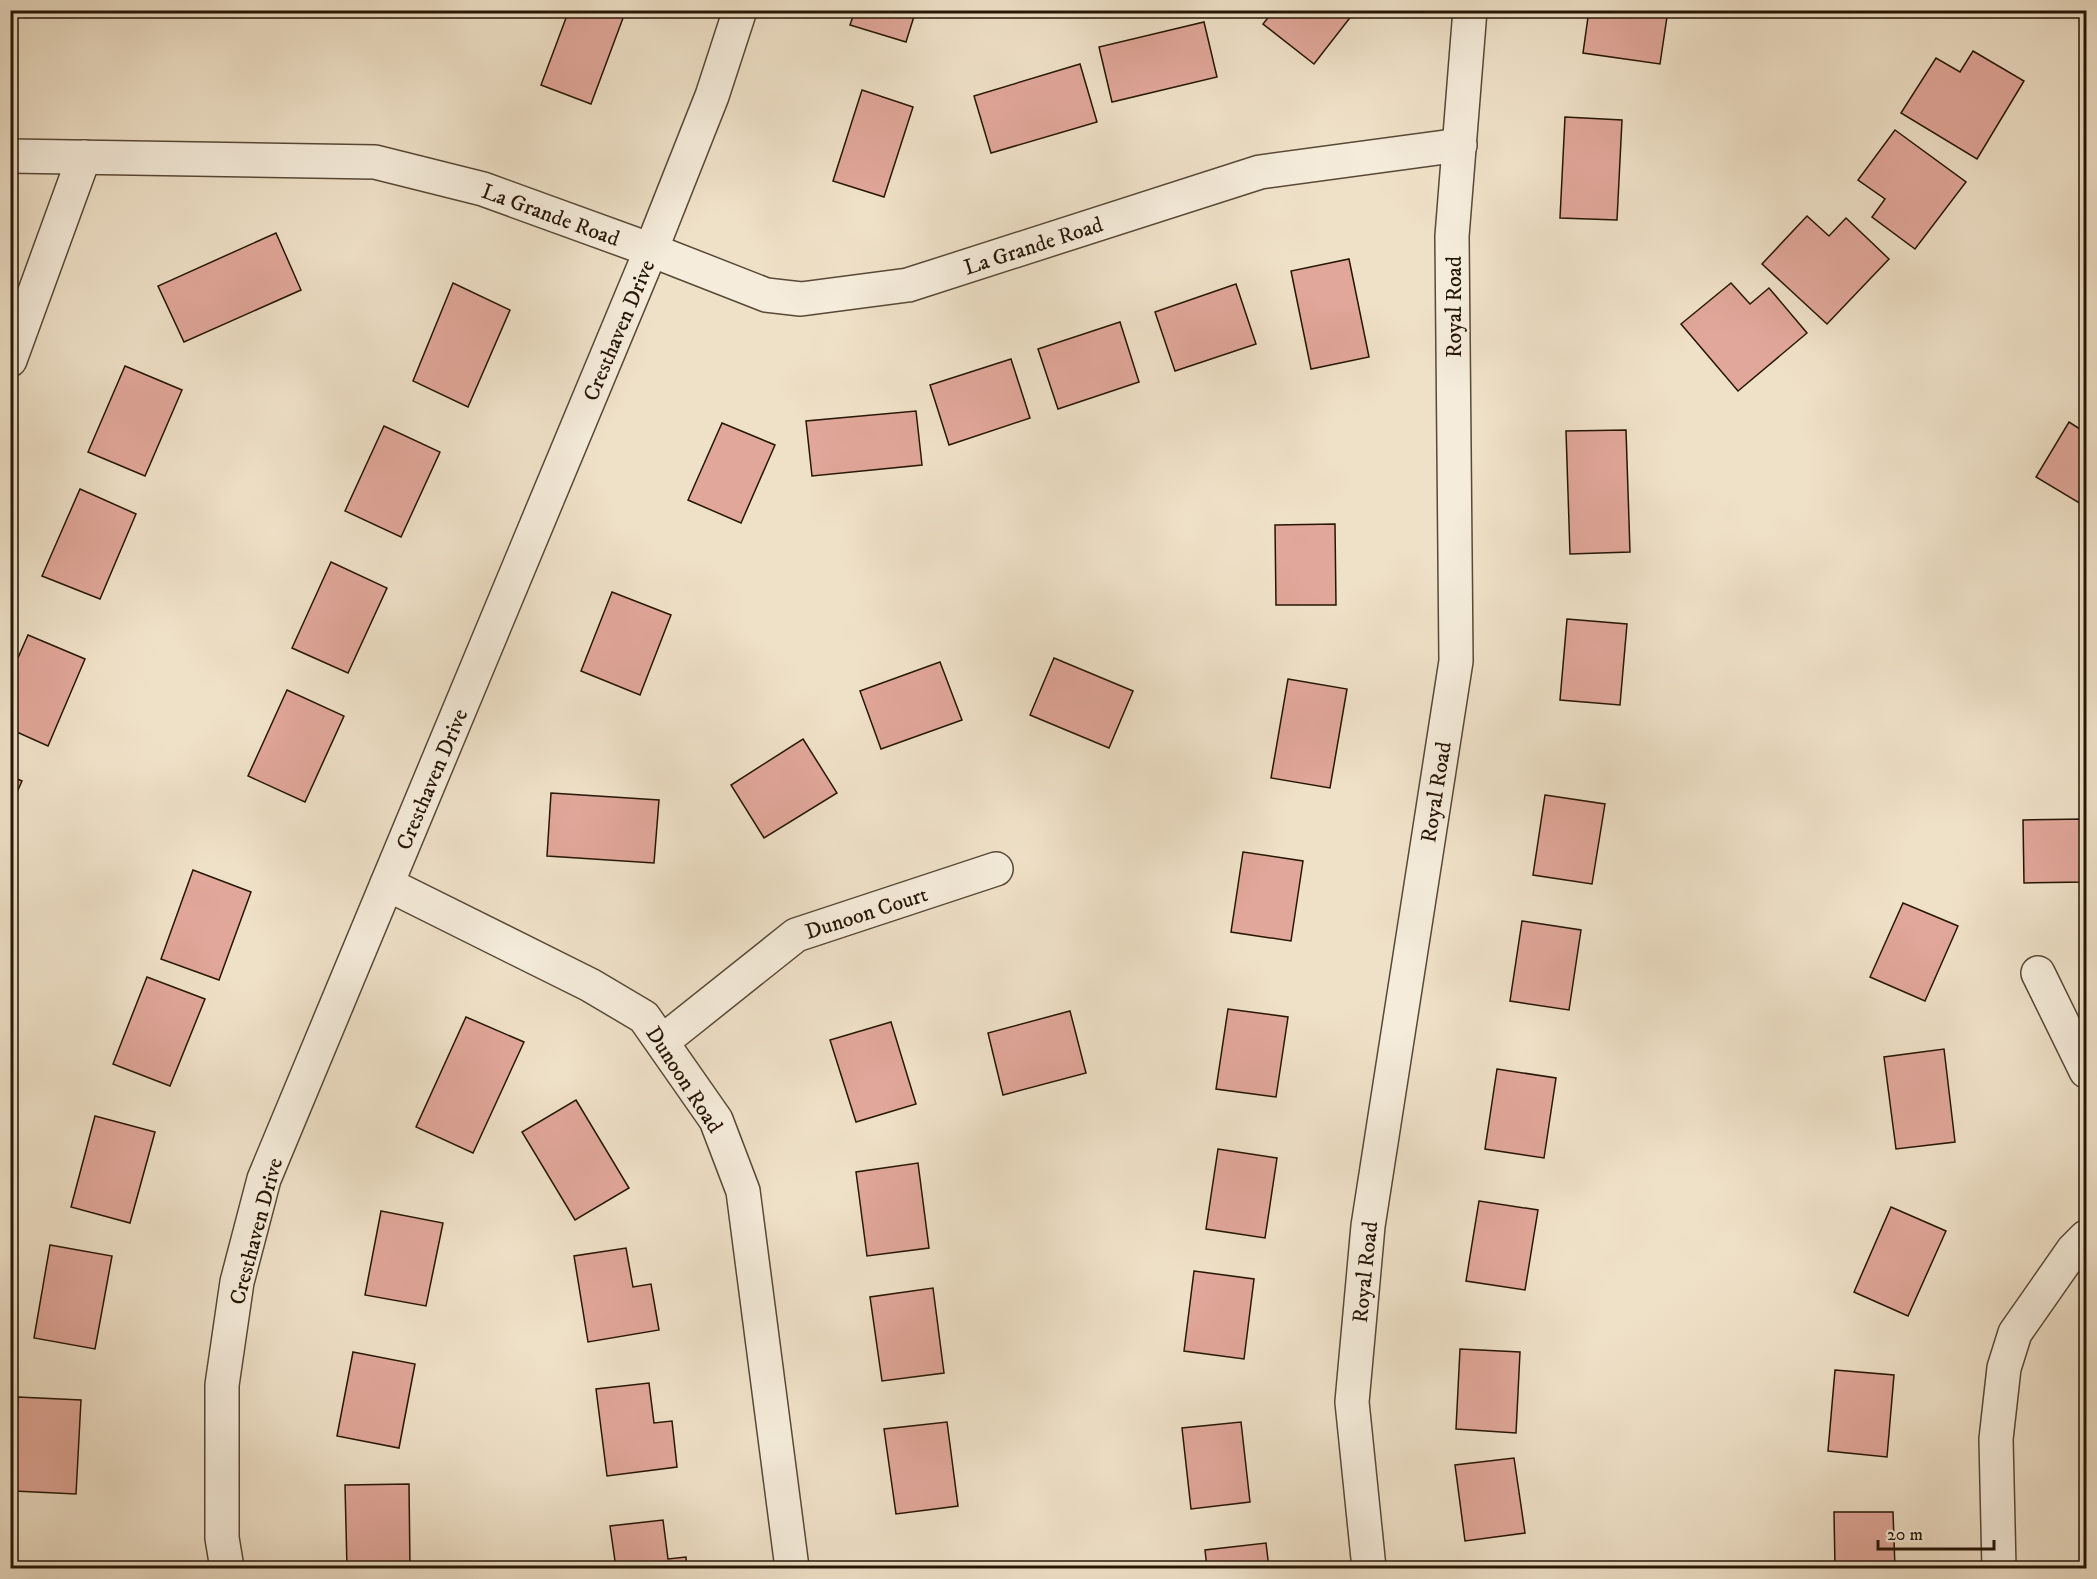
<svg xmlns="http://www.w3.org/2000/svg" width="2097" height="1579" viewBox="0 0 2097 1579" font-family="'IM FELL DW Pica',serif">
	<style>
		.building { fill: #e1a79a; stroke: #261605; stroke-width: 1.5 }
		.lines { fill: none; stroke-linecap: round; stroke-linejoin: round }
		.minor-casing { stroke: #584936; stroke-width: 36 }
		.tertiary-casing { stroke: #584936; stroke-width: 36 }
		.minor { stroke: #f5ecdb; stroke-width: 33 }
		.tertiary { stroke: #f5ecdb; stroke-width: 33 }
		.labels { text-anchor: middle; stroke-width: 4.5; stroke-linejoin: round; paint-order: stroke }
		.street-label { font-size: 22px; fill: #261605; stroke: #f5ecdb }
	</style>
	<rect width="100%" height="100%" fill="#efe1c8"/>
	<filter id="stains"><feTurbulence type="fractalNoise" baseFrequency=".00333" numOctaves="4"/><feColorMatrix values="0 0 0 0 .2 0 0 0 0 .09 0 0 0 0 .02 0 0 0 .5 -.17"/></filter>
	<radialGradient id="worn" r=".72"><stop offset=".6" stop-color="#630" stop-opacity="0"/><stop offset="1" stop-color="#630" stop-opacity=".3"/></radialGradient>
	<g class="building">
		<polygon points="454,10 481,10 479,17"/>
		<polygon points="569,10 626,10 591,104 541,85"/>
		<polygon points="855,10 916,10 906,42 850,25"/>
		<polygon points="1274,10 1356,10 1314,64 1263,24"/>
		<polygon points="1589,10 1668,10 1660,64 1583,53"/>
		<polygon points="2022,10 2046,10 2044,17"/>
		<polygon points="1204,22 1217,77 1112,102 1099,47"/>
		<polygon points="1973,51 2024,81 1977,159 1901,113 1936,58 1960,72"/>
		<polygon points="1080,64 1097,122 991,153 974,96"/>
		<polygon points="862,90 913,107 884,197 833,181"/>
		<polygon points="1565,117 1622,120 1617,220 1560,218"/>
		<polygon points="1895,130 1966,182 1915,249 1872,217 1885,199 1858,180"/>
		<polygon points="1807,216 1829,236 1846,218 1889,259 1827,324 1762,264"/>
		<polygon points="276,233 301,290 184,342 158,286"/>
		<polygon points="1349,259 1369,357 1311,369 1291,271"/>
		<polygon points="453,283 510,310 468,407 413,381"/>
		<polygon points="1731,283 1750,304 1769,288 1807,333 1738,391 1681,324"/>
		<polygon points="1236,284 1256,344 1175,371 1155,312"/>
		<polygon points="1120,322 1139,382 1058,409 1038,349"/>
		<polygon points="1011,359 1030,418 949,445 930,385"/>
		<polygon points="125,366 182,390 145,476 88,452"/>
		<polygon points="916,411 922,465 812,476 806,421"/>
		<polygon points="2069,422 2086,433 2086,507 2036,477"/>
		<polygon points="722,423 775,445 741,523 688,500"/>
		<polygon points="384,426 440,452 401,537 345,511"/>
		<polygon points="1626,430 1630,552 1570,554 1566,431"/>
		<polygon points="80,489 136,514 100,599 42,576"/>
		<polygon points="1335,524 1336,605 1276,605 1275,525"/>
		<polygon points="331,562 387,588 348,673 292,648"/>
		<polygon points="612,592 671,615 640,695 581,671"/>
		<polygon points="1567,619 1627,624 1620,705 1560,700"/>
		<polygon points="28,635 85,659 48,746 10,729 10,676"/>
		<polygon points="1054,658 1133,691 1109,748 1030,715"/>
		<polygon points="940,662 962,720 881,749 860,691"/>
		<polygon points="1288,679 1347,689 1330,788 1271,778"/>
		<polygon points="287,690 344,716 305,802 248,776"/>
		<polygon points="803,739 837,793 764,838 731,785"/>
		<polygon points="10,776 22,781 10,808"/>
		<polygon points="551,793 659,800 654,863 547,856"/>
		<polygon points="1545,795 1605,804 1592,884 1533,875"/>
		<polygon points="2086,819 2086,882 2024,883 2023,820"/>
		<polygon points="1243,852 1303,861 1291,941 1231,932"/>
		<polygon points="193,870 251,892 219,980 161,959"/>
		<polygon points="1903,903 1958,926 1925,1001 1870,977"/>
		<polygon points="1522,921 1581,930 1569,1010 1510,1001"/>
		<polygon points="147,977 205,999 170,1086 113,1064"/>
		<polygon points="1228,1009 1288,1017 1276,1097 1216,1089"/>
		<polygon points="1070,1011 1086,1073 1003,1095 988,1033"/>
		<polygon points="466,1017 524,1042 473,1153 416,1127"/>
		<polygon points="891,1022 916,1104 856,1122 830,1040"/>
		<polygon points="1944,1049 1955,1142 1896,1149 1884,1057"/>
		<polygon points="1497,1069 1556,1078 1544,1158 1485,1149"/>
		<polygon points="576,1100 629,1188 575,1220 522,1132"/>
		<polygon points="95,1116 155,1132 130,1223 71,1207"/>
		<polygon points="1218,1149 1277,1158 1265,1238 1206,1229"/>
		<polygon points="918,1163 929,1248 867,1256 856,1172"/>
		<polygon points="1479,1201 1538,1210 1525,1290 1466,1281"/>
		<polygon points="1891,1207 1946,1231 1908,1316 1854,1292"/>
		<polygon points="381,1211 443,1223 426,1306 365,1295"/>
		<polygon points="50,1245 112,1256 95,1349 34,1338"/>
		<polygon points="626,1248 633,1287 651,1284 659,1330 588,1342 574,1256"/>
		<polygon points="1194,1271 1254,1279 1244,1359 1184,1351"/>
		<polygon points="933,1288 944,1373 882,1381 870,1297"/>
		<polygon points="1460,1349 1520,1352 1516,1433 1456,1429"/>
		<polygon points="353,1352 415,1364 399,1448 337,1436"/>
		<polygon points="1835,1370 1894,1375 1887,1457 1828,1451"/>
		<polygon points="649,1383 654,1423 672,1421 677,1467 607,1476 596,1389"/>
		<polygon points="18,1397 81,1400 76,1494 14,1491"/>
		<polygon points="947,1422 958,1506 896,1514 884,1429"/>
		<polygon points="1241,1422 1250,1502 1191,1509 1182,1428"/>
		<polygon points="1514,1458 1525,1533 1465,1541 1455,1465"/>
		<polygon points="409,1484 410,1568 347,1568 345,1485"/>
		<polygon points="1834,1512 1893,1512 1895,1568 1835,1568"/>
		<polygon points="663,1520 668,1559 686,1557 687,1568 616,1568 610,1526"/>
		<polygon points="1266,1543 1269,1568 1207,1568 1205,1550"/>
		<polygon points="966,1562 966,1568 913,1568"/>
	</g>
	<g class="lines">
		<defs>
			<g id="minor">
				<polyline points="10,360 84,157"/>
				<polyline points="387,884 590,985 644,1017 716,1120 743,1191 792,1568"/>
				<polyline points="2038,973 2086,1071"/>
				<polyline points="663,1041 796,935 996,869"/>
				<polyline points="227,1568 222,1538 222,1385 237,1282 264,1179 651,250 766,295 801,299 908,285 1260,172 1460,145"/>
				<polyline points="1369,1568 1352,1402 1368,1226 1456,661 1452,236 1470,10"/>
				<polyline points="1999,1568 1996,1439 2004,1368 2015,1333 2073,1250 2086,1237"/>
			</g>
			<polyline id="tertiary" points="10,156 375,162 483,189 651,250 712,96 740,10"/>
		</defs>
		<use href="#minor" class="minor-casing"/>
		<use href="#tertiary" class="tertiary-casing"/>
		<use href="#minor" class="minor"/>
		<use href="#tertiary" class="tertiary"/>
	</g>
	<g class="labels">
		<g class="street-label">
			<text transform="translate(551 214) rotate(20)" y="8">La Grande Road</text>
			<text transform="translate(1033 245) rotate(-18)" y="8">La Grande Road</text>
			<text transform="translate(1453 307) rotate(-90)" y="8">Royal Road</text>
			<text transform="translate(618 330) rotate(-67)" y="8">Cresthaven Drive</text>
			<text transform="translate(431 779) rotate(-67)" y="8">Cresthaven Drive</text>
			<text transform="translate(1435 792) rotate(-81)" y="8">Royal Road</text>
			<text transform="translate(866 912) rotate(-18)" y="8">Dunoon Court</text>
			<text transform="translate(685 1079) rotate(57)" y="8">Dunoon Road</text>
			<text transform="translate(255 1231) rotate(-75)" y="8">Cresthaven Drive</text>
			<text transform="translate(1364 1272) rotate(-84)" y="8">Royal Road</text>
		</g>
	</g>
	<rect width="2097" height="1579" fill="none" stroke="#efe1c8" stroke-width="36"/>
	<rect x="12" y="12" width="2073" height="1555" fill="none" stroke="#261605" stroke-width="3"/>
	<rect x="18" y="18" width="2061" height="1543" fill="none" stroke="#261605" stroke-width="1.5"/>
	<path d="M1878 1540v9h116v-9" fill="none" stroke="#261605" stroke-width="3"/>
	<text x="1887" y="1540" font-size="18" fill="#261605" stroke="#f5ecdb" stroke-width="4.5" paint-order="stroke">20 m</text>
	<rect width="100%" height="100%" filter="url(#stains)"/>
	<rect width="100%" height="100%" fill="url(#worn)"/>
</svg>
